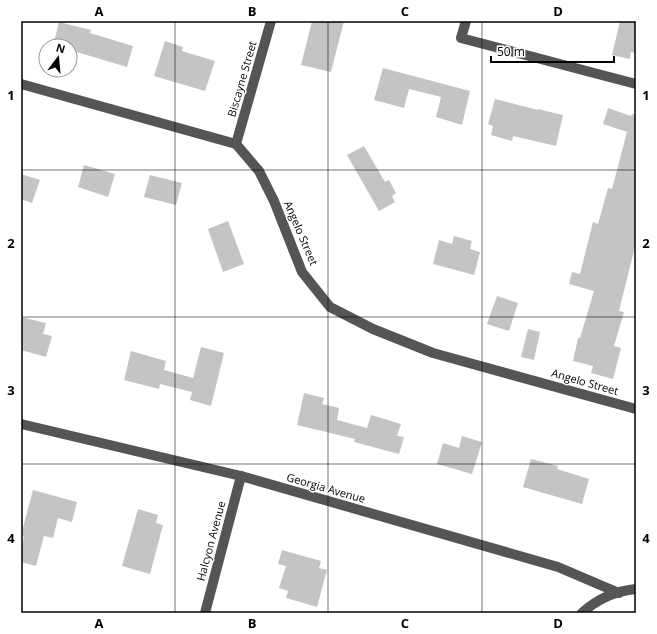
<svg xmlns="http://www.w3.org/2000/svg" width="657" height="634" viewBox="0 0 657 634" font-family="'Open Sans',sans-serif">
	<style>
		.building { fill: #c4c4c4 }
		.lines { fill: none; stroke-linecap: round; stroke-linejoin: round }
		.minor { stroke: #555; stroke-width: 10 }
		.grid { fill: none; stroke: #000; stroke-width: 1; stroke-opacity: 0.55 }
		.labels { text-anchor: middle; stroke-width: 3; stroke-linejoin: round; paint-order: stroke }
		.street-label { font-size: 11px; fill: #000; stroke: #fff }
		.neatline { fill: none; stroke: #000; stroke-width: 1.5 }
		.grid-label { font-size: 13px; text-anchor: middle; font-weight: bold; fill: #000 }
	</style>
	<rect width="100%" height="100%" fill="#fff"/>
	<g class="building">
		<polygon points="312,21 344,21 331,72 301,65"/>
		<polygon points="620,21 636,21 636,53 631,52 630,59 612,55"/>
		<polygon points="59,22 91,30 90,33 133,46 127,67 70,50 70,46 53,46"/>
		<polygon points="165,41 183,47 182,51 215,61 205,91 154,76"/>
		<polygon points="383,68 470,91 462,125 436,117 441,97 409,89 404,108 374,100"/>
		<polygon points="495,99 538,110 538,109 563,115 556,146 513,136 512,141 491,135 493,126 488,124"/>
		<polygon points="608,108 631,116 632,114 636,115 636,243 619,311 624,312 614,346 621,348 613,379 591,373 593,366 573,361 578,338 580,338 594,291 569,284 572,272 580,274 593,222 598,224 608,188 612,189 627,132 603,124"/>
		<polygon points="364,146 385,182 389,180 396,193 392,196 395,202 379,211 347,155"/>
		<polygon points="84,165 115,174 108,197 78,187"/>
		<polygon points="21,174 40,180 32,203 21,199"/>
		<polygon points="150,175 182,183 176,205 144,197"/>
		<polygon points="228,221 244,264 223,272 208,229"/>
		<polygon points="454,236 472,241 470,249 480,252 474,275 433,264 439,240 452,244"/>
		<polygon points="497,296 518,303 509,331 487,324"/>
		<polygon points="21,317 46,323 43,334 52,336 46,357 21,350"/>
		<polygon points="528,329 540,332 534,360 521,357"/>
		<polygon points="201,347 224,353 211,406 190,400 192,392 160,384 159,389 124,380 131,351 166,361 164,370 193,378"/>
		<polygon points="304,393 324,398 322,404 339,408 337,420 367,428 371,415 401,424 397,436 404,437 399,454 354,442 355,439 297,425"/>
		<polygon points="462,436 482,442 472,474 437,464 443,443 459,448"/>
		<polygon points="531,459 558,466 557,469 589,479 582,504 523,487"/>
		<polygon points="33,490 77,502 72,522 58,518 53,538 44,536 36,566 21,562 21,549 24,537 21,535"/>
		<polygon points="138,509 158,515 156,523 163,525 150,574 122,566"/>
		<polygon points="282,550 321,561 319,568 327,570 317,607 286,598 288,591 279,588 286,566 278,564"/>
	</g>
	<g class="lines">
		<g class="minor">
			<polyline points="466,21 461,38 636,84"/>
			<polyline points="21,84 236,144 259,171 274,201 302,272 330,307 373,329 433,353 636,409"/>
			<polyline points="236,144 271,21"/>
			<polyline points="21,424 241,476 558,567 619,593"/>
			<polyline points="205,613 241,476"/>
			<path d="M582 613C597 599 616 591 636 589"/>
		</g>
	</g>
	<path class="grid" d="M175 21V613M328 21V613M482 21V613M21 170H636M21 317H636M21 464H636"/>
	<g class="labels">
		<g class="street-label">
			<text transform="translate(242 79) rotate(-74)" y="4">Biscayne Street</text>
			<text transform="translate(301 233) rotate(67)" y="4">Angelo Street</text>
			<text transform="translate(585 382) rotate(16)" y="4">Angelo Street</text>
			<text transform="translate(326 488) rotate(16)" y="4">Georgia Avenue</text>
			<text transform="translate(211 541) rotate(-75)" y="4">Halcyon Avenue</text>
		</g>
	</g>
	<rect width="657" height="634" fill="none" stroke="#ffffff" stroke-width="44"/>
	<g transform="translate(58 58) rotate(16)"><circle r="19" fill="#ffffff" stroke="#999999"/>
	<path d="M0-3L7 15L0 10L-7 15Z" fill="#000000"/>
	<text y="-6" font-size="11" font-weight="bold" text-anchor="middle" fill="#000000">N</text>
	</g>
	<path d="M491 56v6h123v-6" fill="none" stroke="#000000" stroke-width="2"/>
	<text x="497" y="56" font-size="12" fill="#000000" stroke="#ffffff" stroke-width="3" paint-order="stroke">50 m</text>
	<rect x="22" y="22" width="613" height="590" class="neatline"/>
	<g class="grid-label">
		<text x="99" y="16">A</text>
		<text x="252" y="16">B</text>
		<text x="405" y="16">C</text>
		<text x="558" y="16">D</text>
		<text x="11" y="100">1</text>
		<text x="646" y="100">1</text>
		<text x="11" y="248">2</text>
		<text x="646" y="248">2</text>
		<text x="11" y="395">3</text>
		<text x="646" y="395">3</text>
		<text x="11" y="543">4</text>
		<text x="646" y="543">4</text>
		<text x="99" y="628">A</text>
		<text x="252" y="628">B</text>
		<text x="405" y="628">C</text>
		<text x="558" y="628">D</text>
	</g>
</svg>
